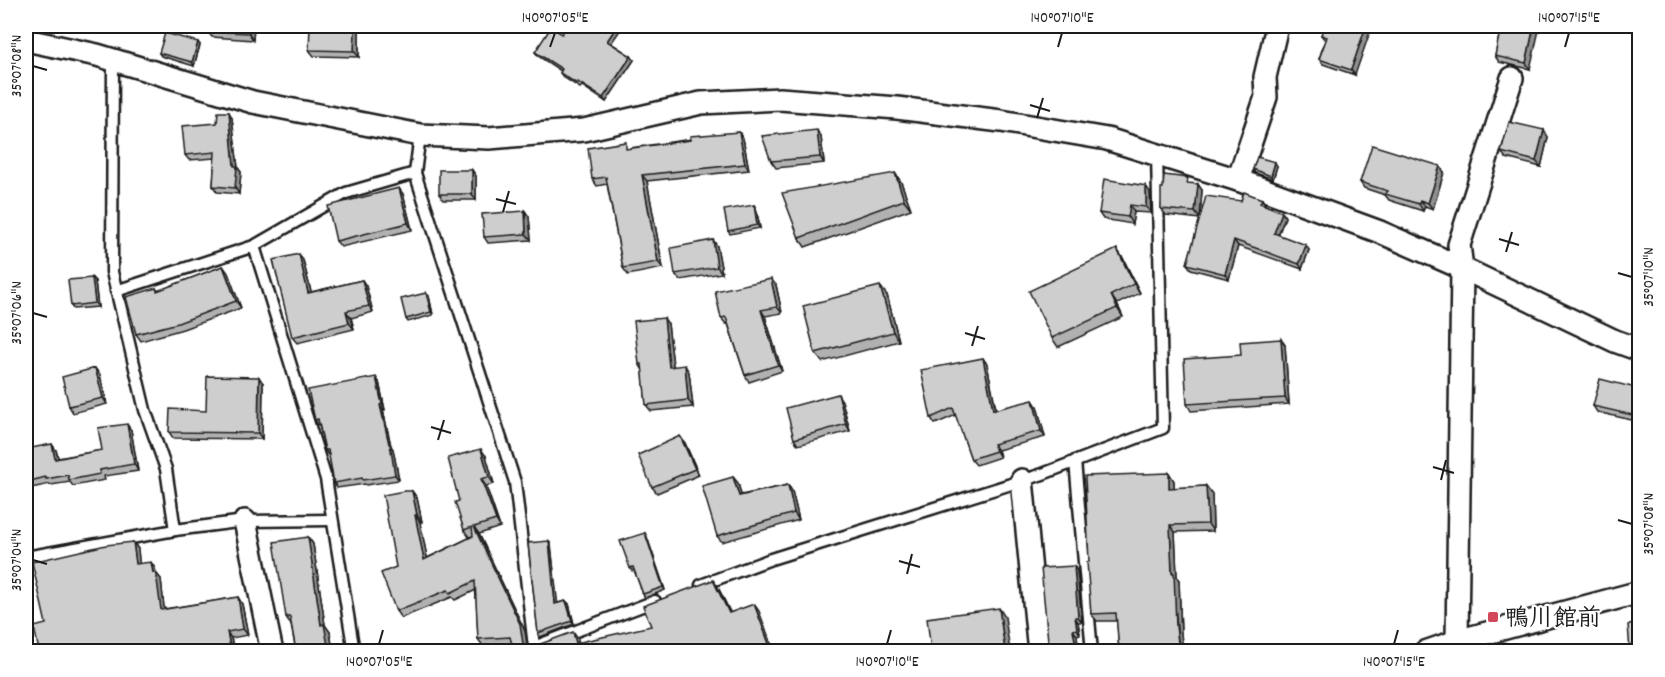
<svg xmlns="http://www.w3.org/2000/svg" width="1665" height="677" viewBox="0 0 1665 677" font-family="Dekko,'Klee One',sans-serif">
	<style>
		.lines { fill: none; stroke-linecap: round; stroke-linejoin: round }
		.service-casing { stroke: #1c1c1c; stroke-width: 15 }
		.minor-casing { stroke: #1c1c1c; stroke-width: 26 }
		.service { stroke: #fff; stroke-width: 10 }
		.minor { stroke: #fff; stroke-width: 21 }
		.wall { fill: #b1b1b1; stroke: #1c1c1c; stroke-width: 1.5 }
		.shaded-wall { fill: #909090; stroke: #1c1c1c; stroke-width: 1.5 }
		.building { fill: #cecece; stroke: #1c1c1c; stroke-width: 1.5 }
		.ticks { fill: none; stroke: #1c1c1c; stroke-width: 2 }
		.poi-dot { fill: #d1495b; stroke: #fff; stroke-width: 2 }
		.labels { text-anchor: middle; stroke-width: 4.5; stroke-linejoin: round; paint-order: stroke }
		.poi-label { font-size: 24px; font-weight: bold; fill: #1c1c1c; stroke: #fff; text-anchor: start }
		.neatline { fill: none; stroke: #1c1c1c; stroke-width: 2 }
		.ticks-label { font-size: 15px; text-anchor: middle; fill: #1c1c1c }
	</style>
	<rect width="100%" height="100%" fill="#fff"/>
	<filter id="ink" filterUnits="userSpaceOnUse"><feTurbulence type="fractalNoise" baseFrequency=".0167" numOctaves="2"/><feDisplacementMap in="SourceGraphic" scale="12" xChannelSelector="R" yChannelSelector="G"/><feConvolveMatrix kernelMatrix="1 2 1 2 8 2 1 2 1" color-interpolation-filters="sRGB"/></filter>
	<g filter="url(#ink)">
		<g class="lines">
			<defs>
				<g id="service">
					<polyline points="113,60 112,272 145,410 166,469 175,530 245,521 332,520"/>
					<polyline points="420,135 415,173 515,482 534,647 655,601"/>
					<polyline points="254,246 326,479 354,652"/>
					<polyline points="116,291 254,246 346,193 415,173"/>
					<polyline points="1075,461 1092,652"/>
					<polyline points="26,557 175,530"/>
					<polyline points="701,585 771,559 1040,475 1163,428 1157,154"/>
				</g>
				<g id="minor">
					<polyline points="26,40 97,55 253,102 420,135 489,138 584,130 701,103 780,99 897,108 1001,121 1107,139 1238,180 1380,232 1462,268 1615,341 1640,350"/>
					<polyline points="1238,180 1266,97 1265,77 1277,26"/>
					<polyline points="1022,480 1039,652"/>
					<polyline points="245,521 272,652"/>
					<polyline points="1457,641 1462,268 1459,245 1512,78"/>
					<polyline points="1425,652 1457,641 1640,592"/>
				</g>
			</defs>
			<use href="#service" class="service-casing"/>
			<use href="#minor" class="minor-casing"/>
			<use href="#service" class="service"/>
			<use href="#minor" class="minor"/>
		</g>
		<g class="wall">
			<polygon points="254,26 253,40 212,37 207,31"/>
			<polygon points="355,26 359,31 359,57 314,56 309,50"/>
			<polygon points="1324,26 1355,75 1323,64 1319,59 1325,40 1321,35"/>
			<polygon points="1501,26 1530,69 1499,62 1495,56"/>
			<polygon points="562,34 611,43 631,56 634,60 606,102 582,86 580,88 563,77 560,73 561,71 538,56 535,52"/>
			<polygon points="200,45 194,66 161,56 159,53"/>
			<polygon points="229,112 232,118 238,168 241,172 239,194 217,192 213,186 215,158 189,160 185,155"/>
			<polygon points="1544,130 1548,137 1541,167 1506,158 1501,152"/>
			<polygon points="739,132 743,138 749,170 647,181 663,268 628,275 623,268 607,184 597,186 592,179 630,148"/>
			<polygon points="821,137 824,163 776,168 771,161"/>
			<polygon points="1277,166 1273,179 1255,173 1253,169"/>
			<polygon points="472,170 476,176 476,200 443,200 439,194"/>
			<polygon points="1444,172 1433,209 1425,206 1423,211 1389,200 1385,195 1364,188 1360,182"/>
			<polygon points="895,173 901,182 911,209 805,247 799,238"/>
			<polygon points="1192,184 1202,190 1200,218 1241,201 1262,199 1265,204 1265,205 1282,212 1285,217 1278,235 1309,250 1302,269 1238,246 1229,279 1191,269 1187,264 1200,219 1166,215 1161,209 1163,188"/>
			<polygon points="1150,192 1151,213 1134,212 1132,224 1103,219 1099,213"/>
			<polygon points="403,194 412,230 341,247 336,241"/>
			<polygon points="754,205 756,208 760,228 730,234 728,231"/>
			<polygon points="525,211 529,217 531,240 488,243 484,237"/>
			<polygon points="713,240 717,246 722,273 680,280 675,274"/>
			<polygon points="1123,258 1140,293 1117,304 1123,317 1058,347 1052,338"/>
			<polygon points="303,260 311,292 362,280 366,286 373,312 351,318 354,329 297,343 292,337"/>
			<polygon points="223,266 228,273 241,308 183,329 141,341 136,334 156,288 158,291"/>
			<polygon points="92,278 95,281 98,307 73,309 71,306"/>
			<polygon points="776,285 782,313 765,316 782,371 749,382 745,375 728,324 726,324 721,318"/>
			<polygon points="426,293 429,296 433,315 408,322 406,319"/>
			<polygon points="887,295 899,341 822,362 815,353"/>
			<polygon points="668,324 673,366 689,372 693,407 651,411 646,405 643,370 639,364"/>
			<polygon points="1281,339 1285,345 1289,404 1191,411 1187,404 1241,355"/>
			<polygon points="987,364 996,409 1037,406 1045,437 998,450 1000,457 976,465 971,459 956,415 935,424 931,418"/>
			<polygon points="100,375 107,404 73,413 69,406"/>
			<polygon points="379,382 385,410 383,410 391,446 393,449 399,480 366,485 365,484 337,488 334,483 329,455 328,455 325,450 319,425 318,425 315,420"/>
			<polygon points="263,383 262,439 173,438 169,432 206,411"/>
			<polygon points="1640,389 1640,429 1635,423 1636,421 1597,412 1593,406"/>
			<polygon points="842,401 850,431 798,445 794,439"/>
			<polygon points="131,430 138,471 104,476 105,480 73,486 70,482 51,485 50,484 27,489 26,487 26,449 56,450 58,458 102,450"/>
			<polygon points="685,443 699,475 657,493 652,487"/>
			<polygon points="486,456 494,484 486,486 500,527 479,534 525,631 527,647 531,647 534,651 514,651 512,644 483,646 478,639 476,590 455,600 452,597 401,618 396,611 396,567 412,491 417,498 422,522 420,522 427,558 473,536 469,537 464,530 459,501"/>
			<polygon points="1169,473 1174,481 1174,488 1206,486 1212,494 1213,531 1175,532 1177,577 1179,580 1181,634 1183,651 1119,651 1117,621 1097,621 1091,614 1089,562"/>
			<polygon points="733,477 738,483 741,495 788,485 792,491 799,520 722,542 717,536"/>
			<polygon points="645,533 647,537 665,590 645,598 643,594 634,570 632,571 630,568"/>
			<polygon points="308,537 313,544 325,625 330,632 333,651 296,651 291,625 286,617"/>
			<polygon points="549,541 551,545 557,603 566,601 569,604 574,624 540,637 538,633"/>
			<polygon points="133,542 138,549 139,564 155,568 156,573 161,579 164,609 238,597 242,604 248,635 231,638 234,651 39,651 46,624"/>
			<polygon points="1074,566 1077,571 1082,622 1078,622 1080,634 1077,635 1049,651"/>
		</g>
		<g class="shaded-wall">
			<polygon points="249,26 254,26 253,40 249,33"/>
			<polygon points="355,26 359,31 359,57 354,51"/>
			<polygon points="617,26 623,26 610,45 607,41"/>
			<polygon points="1366,26 1372,26 1355,75 1351,70"/>
			<polygon points="1534,26 1540,26 1530,69 1526,63"/>
			<polygon points="198,42 200,45 194,66 192,62"/>
			<polygon points="631,56 634,60 606,102 603,98"/>
			<polygon points="229,112 232,118 238,168 241,172 239,194 235,188 234,166"/>
			<polygon points="817,130 821,137 824,163 820,157"/>
			<polygon points="1544,130 1548,137 1541,167 1536,161"/>
			<polygon points="739,132 743,138 749,170 745,164"/>
			<polygon points="1275,162 1277,166 1273,179 1271,176"/>
			<polygon points="1440,166 1444,172 1433,209 1428,203"/>
			<polygon points="472,170 476,176 476,200 472,194"/>
			<polygon points="895,173 901,182 911,209 904,200"/>
			<polygon points="642,175 647,181 663,268 658,262"/>
			<polygon points="1198,184 1202,190 1200,219 1195,212"/>
			<polygon points="1146,186 1150,192 1151,213 1146,207"/>
			<polygon points="399,188 403,194 412,230 408,223"/>
			<polygon points="1262,199 1265,204 1264,208 1260,203"/>
			<polygon points="1420,200 1425,206 1423,211 1419,204"/>
			<polygon points="754,205 756,208 760,228 757,225"/>
			<polygon points="1130,205 1134,212 1132,224 1128,217"/>
			<polygon points="525,211 529,217 531,240 526,234"/>
			<polygon points="1282,212 1285,217 1277,238 1274,233"/>
			<polygon points="713,240 717,246 722,273 717,267"/>
			<polygon points="1234,240 1238,246 1229,279 1225,274"/>
			<polygon points="1306,245 1309,250 1302,269 1299,264"/>
			<polygon points="1117,249 1123,258 1140,293 1134,284"/>
			<polygon points="299,254 303,260 313,300 308,293"/>
			<polygon points="223,266 228,273 241,308 236,301"/>
			<polygon points="92,278 95,281 98,307 95,303"/>
			<polygon points="771,279 776,285 782,313 777,307"/>
			<polygon points="362,280 366,286 373,312 369,306"/>
			<polygon points="880,286 887,295 899,341 893,332"/>
			<polygon points="426,293 429,296 433,315 431,312"/>
			<polygon points="1111,295 1117,304 1123,317 1117,308"/>
			<polygon points="761,310 765,316 782,371 778,365"/>
			<polygon points="346,311 351,318 354,329 349,323"/>
			<polygon points="664,318 668,324 674,373 669,367"/>
			<polygon points="1281,339 1285,345 1289,404 1285,398"/>
			<polygon points="983,358 987,364 997,417 993,410"/>
			<polygon points="685,365 689,372 693,407 688,400"/>
			<polygon points="95,368 100,375 107,404 103,398"/>
			<polygon points="259,377 263,383 262,439 258,433"/>
			<polygon points="376,377 379,382 385,410 382,404"/>
			<polygon points="838,394 842,401 850,431 846,424"/>
			<polygon points="1033,400 1037,406 1045,437 1041,431"/>
			<polygon points="380,405 383,410 391,446 393,449 399,480 395,475"/>
			<polygon points="127,424 131,430 138,471 134,464"/>
			<polygon points="680,436 685,443 699,475 695,469"/>
			<polygon points="52,444 56,450 60,465 55,459"/>
			<polygon points="993,444 998,450 1000,457 996,451"/>
			<polygon points="481,449 486,456 494,484 489,477"/>
			<polygon points="1169,473 1174,481 1174,496 1169,488"/>
			<polygon points="733,477 738,483 743,502 739,496"/>
			<polygon points="481,479 486,486 500,527 496,520"/>
			<polygon points="788,485 792,491 799,520 794,513"/>
			<polygon points="1206,486 1212,494 1213,531 1208,524"/>
			<polygon points="412,491 417,498 422,522 417,515"/>
			<polygon points="415,515 420,522 429,567 424,560"/>
			<polygon points="1170,525 1175,532 1177,577 1179,580 1181,634 1183,651 1179,651 1172,573"/>
			<polygon points="474,527 479,534 525,631 528,651 523,644"/>
			<polygon points="645,533 647,537 665,590 663,587"/>
			<polygon points="308,537 313,544 325,625 330,632 333,651 329,651 321,625"/>
			<polygon points="549,541 551,545 558,607 555,604"/>
			<polygon points="133,542 138,549 140,570 136,564"/>
			<polygon points="151,562 155,568 157,578 156,573 161,579 165,616 161,610"/>
			<polygon points="1074,566 1077,571 1082,622 1078,617"/>
			<polygon points="713,580 718,587 734,620 729,613"/>
			<polygon points="238,597 242,604 248,635 243,629"/>
			<polygon points="566,601 569,604 574,624 572,621"/>
			<polygon points="754,604 759,611 774,651 772,651 771,649"/>
			<polygon points="999,608 1005,617 1010,651 1005,651"/>
			<polygon points="1075,617 1078,622 1080,634 1077,629"/>
			<polygon points="1073,630 1077,635 1079,651 1077,651"/>
			<polygon points="227,632 231,638 234,651 231,651"/>
			<polygon points="573,632 578,639 580,650 576,643"/>
		</g>
		<g class="building">
			<polygon points="208,26 249,26 249,33 207,31"/>
			<polygon points="310,26 355,26 354,51 309,50"/>
			<polygon points="567,26 617,26 607,41 631,56 603,98 578,82 577,84 560,73 562,69 535,52 551,27 562,34"/>
			<polygon points="1324,26 1366,26 1351,70 1319,59 1327,37 1321,35"/>
			<polygon points="1501,26 1534,26 1526,63 1495,56"/>
			<polygon points="165,33 198,42 192,62 159,53"/>
			<polygon points="218,112 229,112 234,166 237,166 235,188 213,186 215,152 185,155 182,126 217,123"/>
			<polygon points="1509,122 1544,130 1536,161 1501,152"/>
			<polygon points="817,130 820,157 771,161 762,136"/>
			<polygon points="739,132 745,164 642,175 658,262 623,268 606,177 592,179 588,148 626,142 626,149 690,140 690,136"/>
			<polygon points="1372,145 1440,166 1428,203 1420,200 1419,204 1385,194 1388,191 1360,182"/>
			<polygon points="1257,157 1275,162 1271,176 1253,169"/>
			<rect x="439" y="170" width="33" height="24"/>
			<polygon points="895,173 904,200 799,238 782,193"/>
			<polygon points="1164,175 1188,178 1187,183 1198,184 1195,212 1161,209 1161,188 1163,188"/>
			<polygon points="1104,179 1146,186 1146,207 1130,205 1128,217 1099,213"/>
			<polygon points="399,188 408,223 336,241 328,206"/>
			<polygon points="1244,192 1262,199 1260,203 1282,212 1274,233 1306,245 1299,264 1234,240 1225,274 1187,264 1206,196 1241,201"/>
			<polygon points="754,205 757,225 728,231 724,210"/>
			<polygon points="525,211 526,234 484,237 482,214"/>
			<polygon points="713,240 717,267 675,274 671,248"/>
			<polygon points="1117,249 1134,284 1111,295 1117,308 1052,338 1029,291"/>
			<polygon points="299,254 308,293 362,280 369,306 346,311 349,323 292,337 273,260"/>
			<polygon points="223,266 236,301 178,323 136,334 126,297 156,288 157,291"/>
			<polygon points="92,278 95,303 71,306 68,280"/>
			<polygon points="771,279 777,307 761,310 778,365 745,375 726,317 721,318 715,291"/>
			<polygon points="880,286 893,332 815,353 803,306"/>
			<polygon points="426,293 431,312 406,319 401,299"/>
			<polygon points="664,318 669,367 685,365 688,400 646,405 642,364 639,364 634,321"/>
			<polygon points="1281,339 1285,398 1187,404 1184,359 1241,355 1240,342"/>
			<polygon points="983,358 993,410 1033,400 1041,431 993,444 996,451 971,459 953,408 931,418 921,370"/>
			<polygon points="95,368 103,398 69,406 62,377"/>
			<polygon points="207,376 259,377 258,433 169,432 170,409 206,411"/>
			<polygon points="376,377 382,404 380,405 389,444 390,444 395,475 363,480 362,478 334,483 328,450 325,450 318,419 315,420 308,390"/>
			<polygon points="1600,379 1640,389 1640,424 1635,423 1637,416 1593,406"/>
			<polygon points="838,394 846,424 794,439 786,408"/>
			<polygon points="127,424 134,464 100,470 100,474 69,480 68,475 46,479 46,477 26,482 26,449 52,444 55,459 102,450 98,428"/>
			<polygon points="680,436 695,469 652,487 638,455"/>
			<polygon points="481,449 489,477 481,479 496,520 474,527 520,624 523,644 527,647 531,647 533,651 514,651 510,637 478,639 475,581 450,593 448,590 396,611 381,573 396,567 383,495 404,491 412,491 417,515 415,515 424,560 473,536 472,527 464,530 455,502 459,501 448,458"/>
			<polygon points="1169,473 1169,488 1206,486 1208,524 1170,525 1172,573 1174,573 1176,626 1179,651 1119,651 1116,613 1091,614 1087,562 1089,562 1085,476"/>
			<polygon points="733,477 739,496 788,485 794,513 717,536 702,486"/>
			<polygon points="645,533 663,587 643,594 633,567 630,568 620,541"/>
			<polygon points="308,537 321,625 324,624 329,651 296,651 290,617 286,617 274,542"/>
			<polygon points="549,541 555,604 566,601 572,621 538,633 528,543"/>
			<polygon points="133,542 136,564 151,562 153,573 156,573 161,610 238,597 243,629 227,632 231,651 189,651 188,648 162,651 39,651 34,627 46,624 32,562 106,545"/>
			<polygon points="1074,566 1078,617 1075,617 1077,629 1073,630 1077,651 1048,651 1049,651 1041,568"/>
			<polygon points="713,580 729,613 754,604 771,649 765,651 536,651 535,646 573,632 576,643 651,626 643,606"/>
			<polygon points="999,608 1005,651 931,651 927,618"/>
			<polygon points="1640,624 1640,651 1630,651 1628,625"/>
		</g>
	</g>
	<path class="ticks" d="M550 47 555 33M1058 47 1062 33M1565 47 1569 33M33 66 47 70M1030 105 1050 111M1037 118 1043 98M496 199 516 204M503 212 509 191M1499 239 1519 245M1506 252 1512 232M1618 273 1632 277M33 313 47 317M965 333 985 339M972 346 978 326M431 427 451 433M438 440 444 420M1433 467 1454 473M1441 480 1446 460M1618 520 1632 524M33 560 47 564M899 561 920 567M907 574 912 554M379 644 383 630M887 644 891 630M1394 644 1398 630"/>
	<rect class="poi-dot" x="1487" y="611" width="12" height="12" rx="3"/>
	<g class="labels">
		<g class="poi-label">
			<text x="1505" y="625">鴨川館前</text>
		</g>
	</g>
	<rect width="1665" height="677" fill="none" stroke="#fff" stroke-width="66"/>
	<rect x="33" y="33" width="1599" height="611" class="neatline"/>
	<g class="ticks-label">
		<text x="555" y="22">140°07'05"E</text>
		<text x="1062" y="22">140°07'10"E</text>
		<text x="1569" y="22">140°07'15"E</text>
		<text transform="translate(16 66) rotate(-90)" y="5">35°07'08"N</text>
		<text transform="translate(1648 277) rotate(-90)" y="5">35°07'10"N</text>
		<text transform="translate(16 313) rotate(-90)" y="5">35°07'06"N</text>
		<text transform="translate(1648 524) rotate(-90)" y="5">35°07'08"N</text>
		<text transform="translate(16 560) rotate(-90)" y="5">35°07'04"N</text>
		<text x="379" y="666">140°07'05"E</text>
		<text x="887" y="666">140°07'10"E</text>
		<text x="1394" y="666">140°07'15"E</text>
	</g>
</svg>
